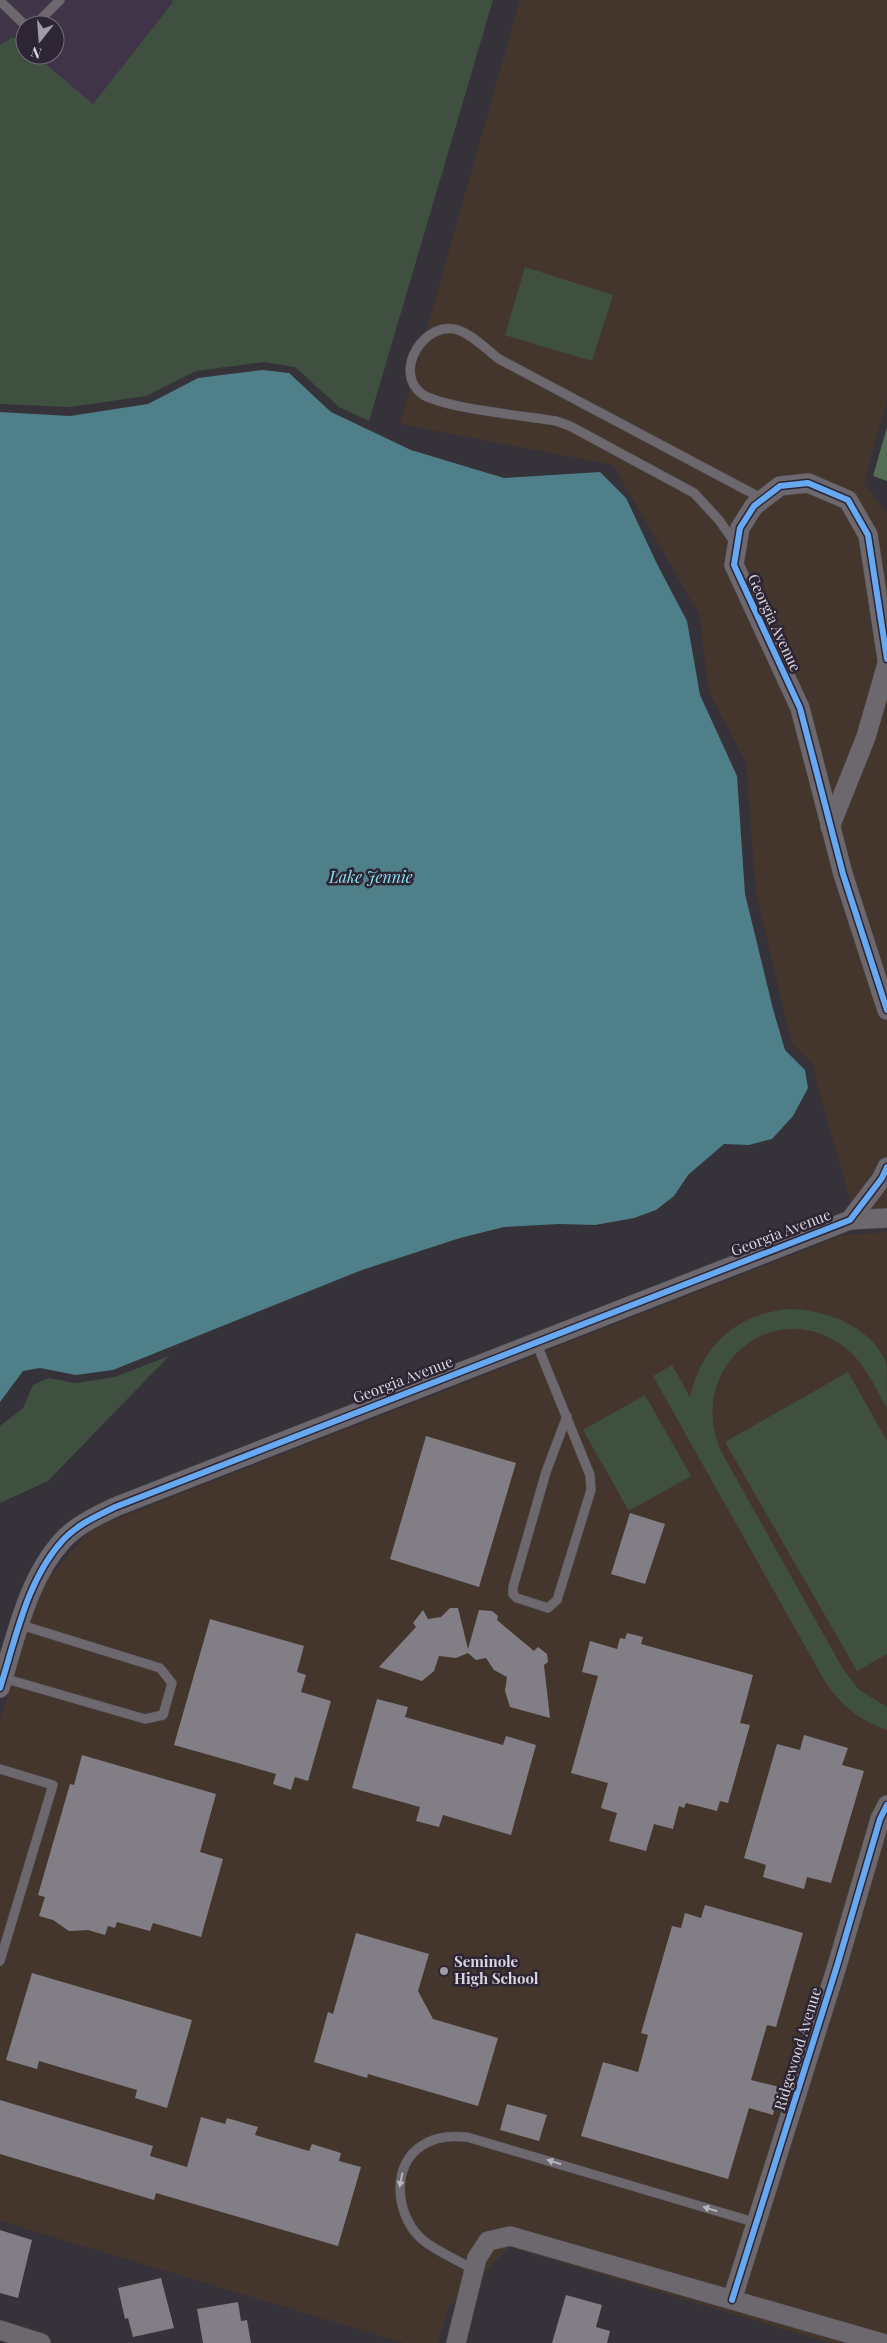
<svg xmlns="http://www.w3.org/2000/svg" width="887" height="2343" viewBox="0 0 887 2343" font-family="'Playfair Display',serif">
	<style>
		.built { fill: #403548 }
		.education { fill: #44362d }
		.green { fill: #3f4f40 }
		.forest { fill: #536e55 }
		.water { fill: #4f7f88 }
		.building { fill: #827e85 }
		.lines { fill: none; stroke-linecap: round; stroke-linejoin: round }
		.service-casing { stroke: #534f56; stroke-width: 10 }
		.minor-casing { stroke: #534f56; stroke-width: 20 }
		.service { stroke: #6c686e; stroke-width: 9 }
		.minor { stroke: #6c686e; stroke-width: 19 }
		.cycleway-casing { stroke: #2d2533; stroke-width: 9 }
		.cycleway { stroke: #66a8f1; stroke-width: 6 }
		.oneway { fill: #b8b4bc }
		.poi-dot { fill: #a09ba4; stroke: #2d2533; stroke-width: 2 }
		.labels { text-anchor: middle; stroke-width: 5; stroke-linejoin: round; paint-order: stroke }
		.street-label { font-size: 15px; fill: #d9d4dd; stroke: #2d2533 }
		.poi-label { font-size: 15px; font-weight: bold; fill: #d9d4dd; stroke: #2d2533; text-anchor: start }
		.water-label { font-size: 16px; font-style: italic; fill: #88e2f1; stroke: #2d2533 }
	</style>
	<rect width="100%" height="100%" fill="#36323a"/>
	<polygon class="built" points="0,0 171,0 173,2 93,105 35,55 55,55 55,25 25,25 25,47 13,37 0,45"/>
	<g class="education">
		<polygon points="520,0 887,0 887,399 864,483 887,513 887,1226 858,1226 817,1084 813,1064 792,1044 756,893 746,763 709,692 699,614 613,465 400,424"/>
		<polygon points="887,1232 887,2343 830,2343 509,2247 448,2308 438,2343 404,2343 0,2221 0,1720 41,1587 91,1529 843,1235"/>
	</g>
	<g class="green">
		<polygon points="171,0 493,0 369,421 339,407 295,367 264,362 196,371 146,396 70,407 0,404 0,45 13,37 25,47 25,55 35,55 93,104 173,2"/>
		<polygon points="525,267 613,295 592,361 505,335"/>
		<path d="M790 1309C827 1310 870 1326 886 1362 887 1372 887 1397 887 1408 874 1386 863 1359 840 1344 767 1295 684 1374 722 1453L843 1669 859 1690 887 1707V1730C859 1720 840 1705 824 1680L653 1376 672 1365 690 1397C703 1344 736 1314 790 1309Z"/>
		<polygon points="169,1356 48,1481 0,1503 0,1426 23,1408 33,1385 49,1378 75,1383 115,1377"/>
		<polygon points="848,1372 887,1441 887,1654 857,1671 725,1442"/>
		<polygon points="645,1395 691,1476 629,1511 583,1430"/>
	</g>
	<polygon class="forest" points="887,427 887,481 873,476"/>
	<polygon class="water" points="263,370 289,373 331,412 411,450 504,478 600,472 626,498 657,564 687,621 700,695 737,776 745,894 773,1009 785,1050 805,1070 808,1088 793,1116 772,1139 749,1145 724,1144 688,1175 674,1196 656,1210 634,1218 595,1225 559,1224 504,1227 460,1238 362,1270 113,1370 76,1375 40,1368 23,1371 0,1402 0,412 70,416 148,404 198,378"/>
	<g class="building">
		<polygon points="426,1436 516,1463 479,1587 390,1559"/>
		<polygon points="630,1513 665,1524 645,1584 611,1574"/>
		<polygon points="450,1608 458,1608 468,1649 479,1610 492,1611 498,1616 497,1620 534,1651 538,1647 547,1654 548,1662 544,1665 550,1718 510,1707 505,1691 507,1677 494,1670 486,1658 476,1660 468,1653 456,1658 439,1656 434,1671 422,1681 379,1667 416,1627 413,1623 423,1610 428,1619 441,1617"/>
		<polygon points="210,1619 304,1646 297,1672 306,1675 301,1692 331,1701 308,1781 295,1777 291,1790 273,1784 276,1774 174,1745"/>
		<polygon points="627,1633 643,1637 641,1644 753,1675 740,1723 750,1725 728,1803 720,1801 717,1811 686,1803 684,1808 679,1806 673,1829 654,1824 646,1851 609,1841 617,1813 601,1808 608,1783 571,1773 598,1676 582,1672 590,1641 617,1649 620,1638 625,1639"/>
		<polygon points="377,1699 408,1707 405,1717 503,1745 506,1736 536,1745 511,1835 443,1815 439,1827 416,1821 420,1807 352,1788"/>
		<polygon points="804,1735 848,1748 842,1765 864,1771 831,1883 807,1877 804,1889 763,1877 766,1865 744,1858 777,1744 800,1750"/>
		<polygon points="82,1755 216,1794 200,1852 223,1859 201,1937 153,1923 150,1931 117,1922 115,1928 108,1926 105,1935 88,1930 69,1931 53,1920 39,1916 45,1897 38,1895 70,1784 74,1785"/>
		<polygon points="705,1905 803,1933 776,2027 767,2025 751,2080 780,2087 773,2115 749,2108 728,2179 581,2136 603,2062 638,2072 648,2035 641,2033 672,1926 681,1928 685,1913 701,1918"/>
		<polygon points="356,1933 429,1954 418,1991 433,2019 498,2038 478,2106 368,2074 367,2078 314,2062 328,2012 333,2014"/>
		<polygon points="32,1973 192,2020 167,2108 135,2098 137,2090 39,2061 37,2069 6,2060"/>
		<polygon points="0,2100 153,2146 150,2156 187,2167 201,2117 225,2124 227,2118 258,2127 255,2135 309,2151 312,2144 341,2153 339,2161 361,2167 338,2246 156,2193 154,2200 0,2154"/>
		<polygon points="507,2104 547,2115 539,2141 500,2130"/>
		<polygon points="0,2230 32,2240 18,2298 0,2293"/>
		<polygon points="161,2278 174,2328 133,2337 128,2318 125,2319 118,2288"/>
		<polygon points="566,2295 602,2305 596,2327 610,2331 607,2343 552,2343"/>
		<polygon points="238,2302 241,2321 247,2320 251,2343 203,2343 197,2309"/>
	</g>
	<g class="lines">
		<defs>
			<g id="service">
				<polyline points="0,1 25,25"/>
				<polyline points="35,25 60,0"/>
				<path d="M735 543 719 520 694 493 570 426 556 421C527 416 442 408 422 394 392 372 425 319 458 330 473 335 487 350 499 359L763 499"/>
				<polyline points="536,1342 590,1475 591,1490 557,1600 548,1608 517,1598 513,1594 513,1587 546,1472 567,1416"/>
				<polyline points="3,1678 145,1719 163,1715 172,1683 160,1668 21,1625"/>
				<polyline points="0,1769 53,1785 0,1961"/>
				<path d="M474 2270C458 2260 438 2252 424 2241 396 2219 389 2165 423 2145 437 2136 451 2136 467 2137L757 2223"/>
			</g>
			<g id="minor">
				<polyline points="887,659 868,535 848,500 808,483 780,486 754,506 740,528 734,565 800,708 843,874 887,1010"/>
				<polyline points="830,827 866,737 887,664"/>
				<polyline points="850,1220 887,1218"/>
				<path d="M0 1688C16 1638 27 1579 63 1540 78 1524 97 1516 115 1507L850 1220 882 1178 887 1167"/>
				<polyline points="732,2300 837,1966 880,1819 887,1805"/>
				<polyline points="0,2330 41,2343"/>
				<polyline points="456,2343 477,2258 488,2241 510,2236 882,2343"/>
			</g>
		</defs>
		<use href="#service" class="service-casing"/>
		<use href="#minor" class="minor-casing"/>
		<use href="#service" class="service"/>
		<use href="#minor" class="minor"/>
		<defs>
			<g id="cycleway">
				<polyline points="887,659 868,535 848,500 808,483 780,486 754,506 740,528 734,565 800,708 843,874 887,1010"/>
				<path d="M0 1688C16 1638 27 1579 63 1540 78 1524 97 1516 115 1507L850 1220 882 1178 887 1167"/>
				<polyline points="732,2300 837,1966 880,1819 887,1805"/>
			</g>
		</defs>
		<use href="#cycleway" class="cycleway-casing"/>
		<use href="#cycleway" class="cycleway"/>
	</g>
	<defs><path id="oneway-solid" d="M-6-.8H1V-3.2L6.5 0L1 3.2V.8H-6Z" transform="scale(1.25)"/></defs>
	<g class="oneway">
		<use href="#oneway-solid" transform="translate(554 2162) rotate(-163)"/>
		<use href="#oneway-solid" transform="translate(401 2180) rotate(101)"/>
		<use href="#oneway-solid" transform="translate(710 2209) rotate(-163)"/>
	</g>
	<circle class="poi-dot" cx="444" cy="1971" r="5"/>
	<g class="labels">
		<g class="street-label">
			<text transform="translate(774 623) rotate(65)" y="5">Georgia Avenue</text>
			<text transform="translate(781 1233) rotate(-21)" y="5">Georgia Avenue</text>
			<text transform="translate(403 1380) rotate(-21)" y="5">Georgia Avenue</text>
			<text transform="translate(798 2049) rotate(-73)" y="5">Ridgewood Avenue</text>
		</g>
		<g class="poi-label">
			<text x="454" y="1967">Seminole<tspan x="454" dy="17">High School</tspan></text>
		</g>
		<g class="water-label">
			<text x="371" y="883">Lake Jennie</text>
		</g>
	</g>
	<g transform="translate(40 40) rotate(197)"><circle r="24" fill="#2d2533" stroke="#726b77"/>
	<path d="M0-4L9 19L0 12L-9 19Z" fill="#a09ba4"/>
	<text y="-8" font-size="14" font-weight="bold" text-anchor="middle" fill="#d9d4dd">N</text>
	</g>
</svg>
